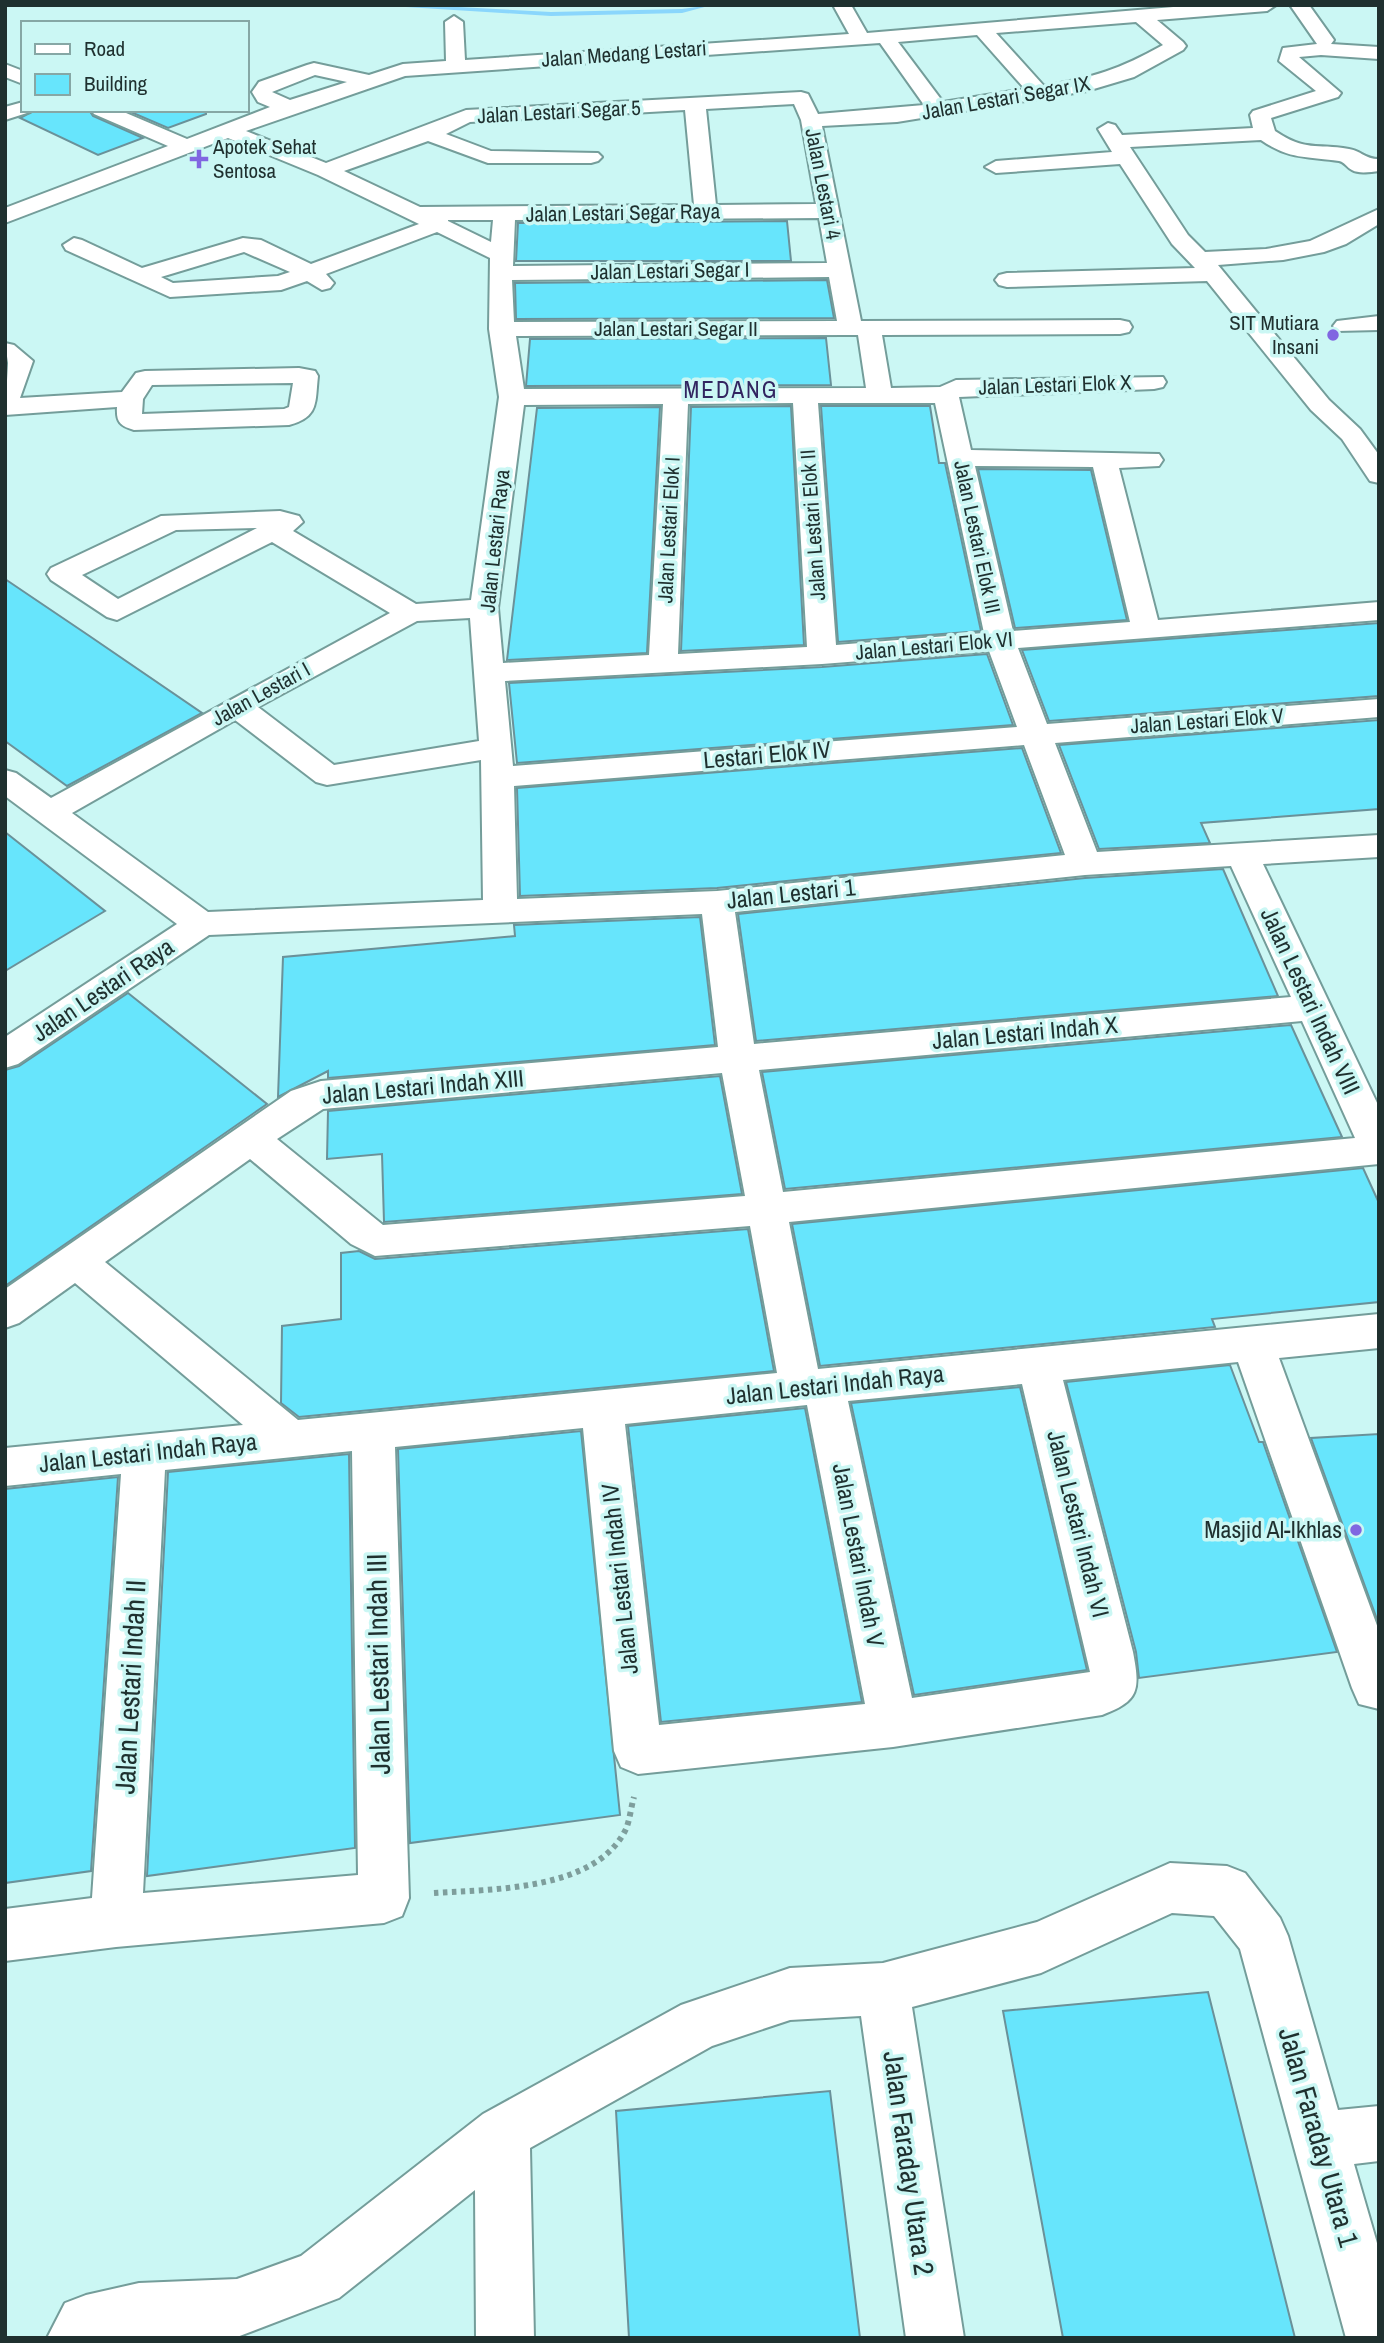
<svg xmlns="http://www.w3.org/2000/svg" width="1384" height="2343" viewBox="0 0 1384 2343" font-family="'Archivo Narrow',sans-serif">
	<style>
		.lines { fill: none; stroke-linecap: round; stroke-linejoin: round }
		.stream { fill: #8ad6fc; fill-rule: evenodd }
		.building { fill: #67e5fc; stroke: #6a9199; stroke-width: 2 }
		.minor-casing { stroke: #749d9a; stroke-width: 4 }
		.path { stroke: #7e9e9c; stroke-width: 6; stroke-dasharray: 4.5 4.5; stroke-linecap: butt }
		.minor { fill: #fff; fill-rule: evenodd }
		.poi-dot { fill: #8066e1; stroke: #cbf7f4; stroke-width: 2.5 }
		.labels { text-anchor: middle; stroke-width: 7; stroke-linejoin: round; paint-order: stroke }
		.far-street-label { font-size: 21px; fill: #1f302f; stroke: #cbf7f4 }
		.far-poi-label { font-size: 21px; fill: #1f302f; stroke: #cbf7f4; text-anchor: start }
		.far-quarter-label { font-size: 23px; letter-spacing: 2px; fill: #322560; stroke: #cbf7f4 }
		.street-label { font-size: 24px; fill: #1f302f; stroke: #cbf7f4 }
		.poi-label { font-size: 24px; fill: #1f302f; stroke: #cbf7f4; text-anchor: end }
		.near-street-label { font-size: 28px; fill: #1f302f; stroke: #cbf7f4 }
	</style>
	<rect width="100%" height="100%" fill="#cbf7f4"/>
	<g class="lines">
		<polygon class="stream" points="374,5 421,5 551,12 682,9 712,5 682,13 551,16"/>
	</g>
	<g class="building">
		<polygon points="35,110 89,110 93,116 143,138 98,155 20,118"/>
		<polygon points="126,110 206,110 206,114 168,128"/>
		<polygon points="787,221 791,261 516,261 518,223"/>
		<polygon points="827,280 834,318 516,319 515,283"/>
		<polygon points="826,338 831,385 526,386 530,339"/>
		<polygon points="791,406 804,645 681,651 691,407"/>
		<polygon points="821,406 930,406 939,463 945,463 981,631 838,642"/>
		<polygon points="660,407 647,653 507,660 537,408"/>
		<polygon points="978,469 1091,470 1127,620 1015,628"/>
		<polygon points="5,579 88,635 202,713 67,786 5,741"/>
		<polygon points="1379,623 1379,696 1049,721 1022,650"/>
		<polygon points="987,654 1013,725 517,763 509,683 822,667"/>
		<polygon points="1379,720 1379,809 1201,823 1210,843 1099,849 1059,745"/>
		<polygon points="1022,748 1061,853 717,888 520,896 517,788"/>
		<polygon points="5,832 105,911 5,971"/>
		<polygon points="1223,869 1278,996 756,1041 738,914 1085,878"/>
		<polygon points="700,917 715,1045 328,1078 328,1071 278,1097 283,957 515,936 514,925"/>
		<polygon points="128,993 267,1104 5,1286 5,1070 19,1066"/>
		<polygon points="1291,1025 1342,1137 785,1189 762,1072"/>
		<polygon points="720,1076 742,1194 384,1222 382,1154 327,1159 328,1111"/>
		<polygon points="1363,1168 1379,1203 1379,1302 1212,1319 1215,1327 820,1366 792,1224"/>
		<polygon points="748,1229 774,1371 299,1417 281,1403 282,1326 341,1319 341,1253 359,1251 375,1259"/>
		<polygon points="1230,1365 1259,1442 1263,1442 1337,1652 1139,1678 1136,1652 1066,1382"/>
		<polygon points="1020,1387 1087,1670 914,1695 851,1403"/>
		<polygon points="805,1408 862,1702 661,1722 628,1426"/>
		<polygon points="581,1431 620,1815 410,1843 398,1449"/>
		<polygon points="1379,1434 1379,1622 1378,1622 1311,1438"/>
		<polygon points="349,1454 355,1848 147,1876 168,1472"/>
		<polygon points="118,1477 91,1871 5,1883 5,1489"/>
		<polygon points="1208,1992 1295,2338 1063,2338 1003,2011"/>
		<polygon points="830,2091 860,2338 629,2338 616,2111"/>
	</g>
	<g class="lines">
		<defs>
			<g id="minor">
				<path d="M833 5H851L867 33 1197 5H1276L1267 11 1157 20 1183 42 1186 46 1183 50 1134 77 1087 91 897 122 822 126 861 321 1120 320 1129 322 1132 327 1129 332 1120 334 882 335 891 388 940 387 956 380 1163 377 1166 382 1163 387 1154 389 959 397 971 450 1159 454 1163 460 1159 466 1119 468 1158 620 1379 602V620L1018 648 1047 724 1379 699V717L1055 743 1097 852 1379 835V857L1263 864 1379 1107V1164L789 1222 818 1369 1379 1314V1348L1279 1358 1379 1631V1709L1359 1704 1352 1688 1238 1362 1063 1380 1133 1652C1140 1689 1140 1701 1102 1715L893 1747 638 1774 621 1767 614 1751 583 1428 395 1447 409 1898 402 1916 384 1923 116 1947 5 1961V1909L92 1898 121 1474 5 1486V1448L243 1425 75 1283 19 1323 5 1328V1289L291 1091 321 1081 718 1047 702 914 209 935 18 1064 5 1068V1037L177 924 5 796V770L16 773 51 798 390 613 272 542 117 620 107 617 51 580 47 574 51 568 161 516 280 511 299 516 303 522 293 531 416 604 471 600 499 397 489 329 490 258 437 232 326 274 334 283 330 288 322 290 307 281 281 290 170 297 66 250 63 245 74 238 82 240 142 268 243 238 261 240 311 264 419 224 318 175 228 138 5 223V208L168 146 94 114 91 110H119L187 139 270 107 258 102 252 92 259 82 307 65 314 63 369 75 403 64 446 61 445 22 454 16 463 22 465 60 849 34ZM1136 22 1163 45C1120 69 1093 78 1044 86L996 33ZM977 35 1025 89 943 102 898 42ZM880 43 924 105 818 114 808 94 801 92 466 110 326 163 246 131 405 76ZM315 75 347 82 290 100 272 92ZM794 104 801 120 816 204 716 205 706 109ZM685 110 694 205 420 207 344 171 428 141 488 163H591L598 161 602 157 598 153 491 151 446 134 470 122ZM819 218 827 263 513 266 515 220ZM448 220H493L491 242 448 221ZM244 252 290 272 278 276 173 283 161 277ZM829 277 837 321 514 322 512 280ZM846 335H858L866 388 524 389 516 336ZM793 403 807 647 678 654 688 404ZM818 403H935L984 633 836 645ZM663 404 649 655 503 663 498 608 524 405ZM975 466 1093 467 1130 622 1013 631ZM257 528 118 599 82 575 176 530ZM470 618 479 741 334 765 258 707 417 621ZM989 651 1017 727 513 766 505 681 822 664ZM235 720 316 782 327 785 481 760 483 900 208 912 72 813ZM1024 745 1065 855 717 891 517 899 514 786ZM1231 866 1291 997 754 1044 735 912 1085 875ZM1302 1021 1355 1138 783 1192 759 1070ZM722 1073 745 1196 383 1225 277 1139 323 1109ZM250 1159 351 1244 375 1256 750 1226 777 1373 298 1420 105 1262ZM1022 1384 1090 1672 912 1698 848 1401ZM807 1405 865 1704 659 1725 625 1424ZM352 1451 358 1875 143 1893 165 1470Z"/>
				<path d="M1290 5H1309L1334 40 1331 44 1379 47V59L1321 55 1299 57 1341 93 1338 97 1271 118 1275 131C1306 152 1315 143 1349 149 1362 151 1364 159 1379 159V171C1370 172 1359 174 1352 170 1346 167 1345 162 1339 161 1306 156 1290 160 1261 140L1130 147 1188 235 1205 252 1266 249 1310 241 1379 209V224L1346 244 1324 252 1283 260 1218 265 1329 400 1360 429 1379 455V483L1370 481 1342 439 1311 410 1207 281 1007 287 999 285 995 280 999 275 1007 273 1195 268 1172 244 1120 164 996 173 985 167 996 161 1112 152 1098 129 1108 123 1115 125 1122 135 1253 128 1250 115 1253 111 1316 91 1279 61 1283 48 1317 44Z"/>
				<polygon points="5,64 23,71 23,84 5,77"/>
				<polygon points="23,102 23,110 32,110 30,112 5,120 5,107"/>
				<polygon points="1379,316 1379,330 1337,331 1333,326 1337,321"/>
				<path d="M5 343 14 345 33 361 20 398 122 392 136 373 145 371 299 368 315 371 318 376C315 403 319 417 289 425L134 430C120 426 116 422 117 407L5 415 8 363ZM293 383 289 407 284 409 142 414 143 399 152 385Z"/>
				<polygon points="1170,1863 1227,1866 1245,1873 1280,1918 1288,1936 1338,2110 1379,2106 1379,2161 1354,2164 1379,2250 1379,2338 1346,2338 1240,1949 1214,1916 1172,1913 1041,1973 912,2007 964,2338 906,2338 861,2016 790,2020 712,2046 530,2148 534,2338 476,2338 475,2190 339,2298 237,2337 47,2338 65,2303 86,2295 139,2283 237,2279 301,2256 483,2114 681,2005 790,1968 883,1963 1037,1922"/>
			</g>
		</defs>
		<use href="#minor" class="minor-casing"/>
		<path class="path" d="M434 1893C493 1889 596 1891 626 1829 630 1819 631 1807 634 1797"/>
		<use href="#minor" class="minor"/>
	</g>
	<g class="poi-dot">
		<path d="M195.5 148.5h7v7h7v7h-7v7h-7v-7h-7v-7h7z"/>
		<circle cx="1333" cy="335" r="7"/>
		<circle cx="1356" cy="1530" r="7"/>
	</g>
	<g class="labels">
		<g class="far-street-label">
			<text transform="translate(624 54) rotate(-4)" y="7">Jalan Medang Lestari</text>
			<text transform="translate(1006 98) rotate(-10)" y="7">Jalan Lestari Segar IX</text>
			<text transform="translate(559 112) rotate(-3)" y="7">Jalan Lestari Segar 5</text>
			<text transform="translate(823 184) rotate(79)" y="7">Jalan Lestari 4</text>
			<text transform="translate(623 213) rotate(-1)" y="7">Jalan Lestari Segar Raya</text>
			<text transform="translate(670 271) rotate(-1)" y="7">Jalan Lestari Segar I</text>
			<text x="676" y="336">Jalan Lestari Segar II</text>
			<text transform="translate(1055 385) rotate(-2)" y="7">Jalan Lestari Elok X</text>
			<text transform="translate(813 525) rotate(-94)" y="7">Jalan Lestari Elok II</text>
			<text transform="translate(669 530) rotate(-87)" y="7">Jalan Lestari Elok I</text>
			<text transform="translate(977 537) rotate(78)" y="7">Jalan Lestari Elok III</text>
			<text transform="translate(495 541) rotate(-84)" y="7">Jalan Lestari Raya</text>
			<text transform="translate(934 646) rotate(-5)" y="7">Jalan Lestari Elok VI</text>
			<text transform="translate(261 694) rotate(-29)" y="7">Jalan Lestari I</text>
			<text transform="translate(1207 721) rotate(-4)" y="7">Jalan Lestari Elok V</text>
		</g>
		<g class="far-poi-label">
			<text x="213" y="154">Apotek Sehat<tspan x="213" dy="24">Sentosa</tspan></text>
			<text x="1319" y="330" text-anchor="end">SIT Mutiara<tspan x="1319" dy="24">Insani</tspan></text>
		</g>
		<g class="far-quarter-label">
			<text x="731" y="398">MEDANG</text>
		</g>
		<g class="street-label">
			<text transform="translate(767 755) rotate(-5)" y="8">Lestari Elok IV</text>
			<text transform="translate(791 894) rotate(-6)" y="8">Jalan Lestari 1</text>
			<text transform="translate(103 990) rotate(-34)" y="8">Jalan Lestari Raya</text>
			<text transform="translate(1310 1001) rotate(65)" y="8">Jalan Lestari Indah VIII</text>
			<text transform="translate(1025 1033) rotate(-5)" y="8">Jalan Lestari Indah X</text>
			<text transform="translate(423 1087) rotate(-5)" y="8">Jalan Lestari Indah XIII</text>
			<text transform="translate(835 1385) rotate(-6)" y="8">Jalan Lestari Indah Raya</text>
			<text transform="translate(148 1453) rotate(-6)" y="8">Jalan Lestari Indah Raya</text>
			<text transform="translate(1078 1524) rotate(76)" y="8">Jalan Lestari Indah VI</text>
			<text transform="translate(858 1555) rotate(79)" y="8">Jalan Lestari Indah V</text>
			<text transform="translate(620 1579) rotate(-96)" y="8">Jalan Lestari Indah IV</text>
		</g>
		<g class="poi-label">
			<text x="1342" y="1538">Masjid Al-Ikhlas</text>
		</g>
		<g class="near-street-label">
			<text transform="translate(378 1664) rotate(-91)" y="10">Jalan Lestari Indah III</text>
			<text transform="translate(130 1687) rotate(-87)" y="10">Jalan Lestari Indah II</text>
			<text transform="translate(1319 2137) rotate(74)" y="10">Jalan Faraday Utara 1</text>
			<text transform="translate(909 2163) rotate(82)" y="10">Jalan Faraday Utara 2</text>
		</g>
	</g>
	<rect width="1384" height="2343" fill="none" stroke="#1f302f" stroke-width="14"/>
	<rect x="21" y="21" width="228" height="91" fill="#cbf7f4" stroke="#86a7a5" stroke-width="2"/>
	<rect x="35" y="44" width="35" height="10" fill="#ffffff" stroke="#86a7a5" stroke-width="2"/>
	<text x="84" y="56" font-size="21" fill="#1f302f">Road</text>
	<rect x="35" y="74" width="35" height="21" fill="#67e5fc" stroke="#86a7a5" stroke-width="2"/>
	<text x="84" y="91" font-size="21" fill="#1f302f">Building</text>
</svg>
